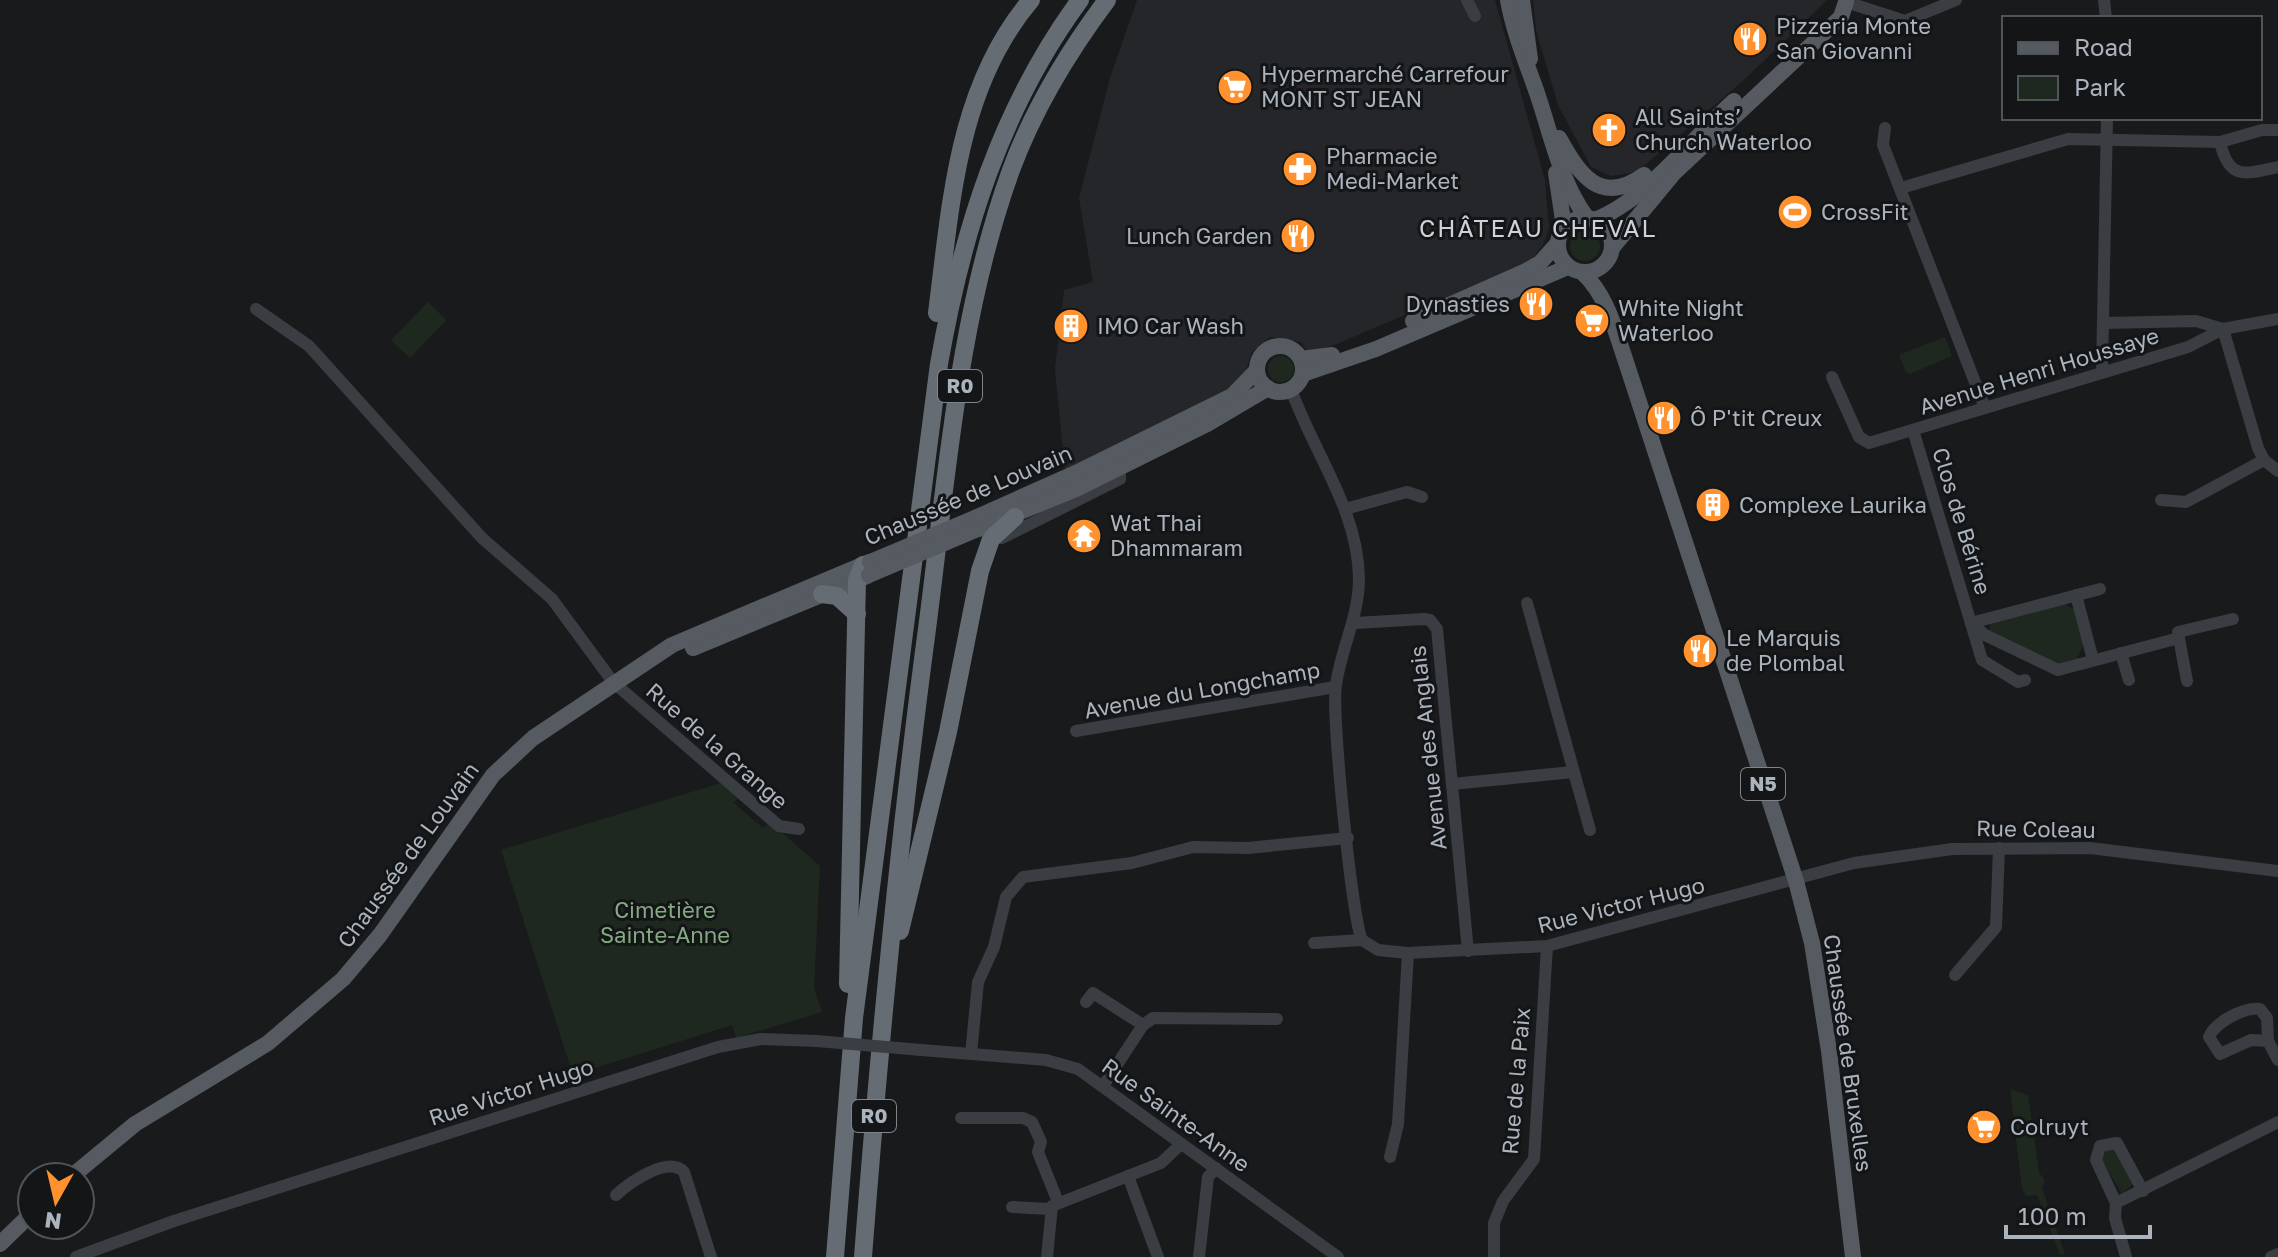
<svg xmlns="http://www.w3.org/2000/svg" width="2278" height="1257" viewBox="0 0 2278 1257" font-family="'Golos Text',sans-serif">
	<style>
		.built { fill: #252629 }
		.green { fill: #1f281f }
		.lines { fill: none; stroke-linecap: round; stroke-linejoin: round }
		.minor { stroke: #3a3d41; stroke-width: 12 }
		.major { stroke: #565a61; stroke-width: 16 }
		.highway { stroke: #666c73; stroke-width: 18 }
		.minor-bridge { stroke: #3a3d41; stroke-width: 12 }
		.major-bridge { stroke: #565a61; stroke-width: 16 }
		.labels { text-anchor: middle; stroke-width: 6; stroke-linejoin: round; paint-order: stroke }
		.shield { fill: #141517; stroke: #7e848b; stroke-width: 2 }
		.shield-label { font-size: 20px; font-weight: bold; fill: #abb4bd }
		.poi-label { font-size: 22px; fill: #abb4bd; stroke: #141517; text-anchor: start }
		.street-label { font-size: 22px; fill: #abb4bd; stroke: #141517 }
		.park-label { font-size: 22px; fill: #85a980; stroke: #141517 }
		.neighbourhood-label { font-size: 24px; letter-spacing: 2px; fill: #ccd2d8; stroke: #141517 }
	</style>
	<rect width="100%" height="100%" fill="#191a1c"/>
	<g class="built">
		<polygon points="1137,0 1495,0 1545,180 1549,228 1543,245 1529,263 1334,345 1308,352 1301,342 1270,337 1251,353 1245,376 1229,392 1065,472 1055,369 1064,290 1093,282 1079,198 1110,78"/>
		<polygon points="1533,0 1827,0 1745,79 1637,172 1611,176 1591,167 1558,105 1536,30"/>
	</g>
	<g class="green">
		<circle cx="1585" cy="246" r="15"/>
		<polygon points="428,302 446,320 410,358 391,340"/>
		<polygon points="1945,337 1952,356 1910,374 1906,372 1899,355"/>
		<circle cx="1281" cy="369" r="13"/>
		<polygon points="2062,602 2076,610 2084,644 2074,664 2058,667 1989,631 1990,624"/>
		<polygon points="721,783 738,798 734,803 763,828 770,822 820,866 814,988 822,1012 736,1038 732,1025 573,1075 501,850"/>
		<polygon points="2010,1089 2028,1095 2039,1172 2045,1181 2042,1188 2065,1254 2060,1255 2037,1195 2026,1196 2022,1188"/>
		<polygon points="2114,1148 2133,1184 2122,1194 2100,1157 2100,1152"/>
	</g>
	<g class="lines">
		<g class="minor">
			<polyline points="1467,0 1475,16"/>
			<polyline points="2104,0 2106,18"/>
			<polyline points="1846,2 1905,21 1956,0"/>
			<polyline points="1885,128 1883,145 1985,408"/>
			<path d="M2220 142C2229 181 2245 174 2278 167"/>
			<polyline points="1901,188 2068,139 2220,142 2262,130 2278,130"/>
			<polyline points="256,309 309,346 482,538 552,599 613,682 779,826 799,829"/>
			<polyline points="2105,323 2196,321 2223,329 2278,319"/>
			<polyline points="2102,372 2107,118"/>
			<polyline points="1832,377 1859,437 1869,443 2188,347 2223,329 2258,448 2264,460 2278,471"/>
			<path d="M1291 389C1313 452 1358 509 1359 578 1359 617 1341 648 1336 685 1331 713 1352 918 1362 940"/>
			<polyline points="1913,430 1982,660 2018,682 2025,680"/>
			<polyline points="2161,500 2186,502 2264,460"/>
			<polyline points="1345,509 1407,492 1422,497"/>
			<polyline points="1002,538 1120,479 1120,467"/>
			<polyline points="2076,595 2093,660"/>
			<polyline points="1527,603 1590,830"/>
			<polyline points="1355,623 1424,619 1430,620 1437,629 1468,951"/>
			<polyline points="1971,623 1985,635 2058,670 2179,638 2187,681"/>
			<polyline points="1971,623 2100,589"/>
			<polyline points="2179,638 2178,632 2233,619"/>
			<polyline points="2121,653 2129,680"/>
			<polyline points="1076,731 1335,687"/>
			<polyline points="1452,784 1573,772"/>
			<polyline points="1314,943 1362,940 1378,950 1408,953 1547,946 1854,863 1952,849 2090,848 2278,871"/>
			<polyline points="1955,975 1996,927 1999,848"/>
			<polyline points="1086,1002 1093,993 1143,1025"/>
			<path d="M2268 1041 2251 1040 2220 1054 2209 1037C2215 1022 2244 1007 2260 1009L2267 1018 2268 1041 2278 1060"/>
			<polyline points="921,1050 1046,1060 1078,1069 1338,1257"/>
			<polyline points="971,1054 978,982 994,947 1006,897 1023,877 1132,863 1193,847 1248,848 1348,838"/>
			<polyline points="1103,1086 1143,1025 1153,1018 1277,1019"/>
			<polyline points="961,1118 1023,1118 1032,1122 1041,1142 1038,1152 1058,1202"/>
			<polyline points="1390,1157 1398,1124 1408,953"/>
			<polyline points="1128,1176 1158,1257"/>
			<path d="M616 1195C629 1183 668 1155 684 1172L711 1257"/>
			<polyline points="2116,1203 2096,1160 2100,1146 2117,1143 2143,1191"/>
			<polyline points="1012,1207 1050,1209"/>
			<polyline points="76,1257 174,1221 718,1047 761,1039 817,1041"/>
			<polyline points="1047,1257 1052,1206 1161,1163 1181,1144"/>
			<polyline points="1199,1257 1208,1177 1216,1168"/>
			<polyline points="1494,1257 1494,1223 1503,1201 1534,1159 1547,946"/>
			<polyline points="2126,1257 2115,1218 2116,1203 2278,1122"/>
			<polyline points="2271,1257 2278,1254"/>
		</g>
		<g class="major">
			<path d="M1508 0C1514 34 1527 64 1538 96 1552 138 1561 183 1587 218"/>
			<polyline points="1522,0 1530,59"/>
			<path d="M1559 138C1579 174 1600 207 1644 175"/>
			<polyline points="1556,173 1564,227"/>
			<circle cx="1585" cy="245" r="27"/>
			<path d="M1594 220C1643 203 1694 137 1734 101"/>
			<polyline points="1612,248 1674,173 1841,17 1846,2"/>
			<path d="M1583 273C1606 295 1614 326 1624 356L1796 881 1812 943 1829 1051 1853 1257"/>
			<polyline points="1413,321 1526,271 1540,263 1557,244"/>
			<circle cx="1280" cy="369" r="23"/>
			<polyline points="1301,359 1332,355"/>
			<polyline points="1303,374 1376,349 1568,267"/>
			<polyline points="977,517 1080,471 1232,396 1257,370"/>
			<polyline points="978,529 1076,489 1207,424 1268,388"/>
			<polyline points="693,648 867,576"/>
			<polyline points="71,1177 135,1124 268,1043 343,979 380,935 493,775 533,738 672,645 869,562"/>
			<polyline points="0,1244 32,1213"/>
		</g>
		<g class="highway">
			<path d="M937 313C951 204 957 87 1031 0"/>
			<polyline points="822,594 837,596 857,614"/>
			<polyline points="900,931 948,732 980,571 991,539 1015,517"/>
			<polyline points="848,984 857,580 863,565"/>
			<path d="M835 1257 854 1018 939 364C962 233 1000 109 1080 0"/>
			<path d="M863 1257C879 1047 899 838 927 629 947 476 958 316 1011 170 1034 108 1068 52 1107 0"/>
		</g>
		<polyline class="minor-bridge" points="817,1041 921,1050"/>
		<g class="major-bridge">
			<polyline points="870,562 977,517"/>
			<polyline points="869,575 978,529"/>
		</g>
	</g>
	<defs>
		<symbol id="restaurant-disc" viewBox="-11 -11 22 22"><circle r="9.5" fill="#ff922e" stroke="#141517"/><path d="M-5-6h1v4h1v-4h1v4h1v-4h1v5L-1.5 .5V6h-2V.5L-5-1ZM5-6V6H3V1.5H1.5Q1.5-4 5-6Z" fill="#fff"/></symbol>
		<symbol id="supermarket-disc" viewBox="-11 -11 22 22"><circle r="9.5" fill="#ff922e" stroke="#141517"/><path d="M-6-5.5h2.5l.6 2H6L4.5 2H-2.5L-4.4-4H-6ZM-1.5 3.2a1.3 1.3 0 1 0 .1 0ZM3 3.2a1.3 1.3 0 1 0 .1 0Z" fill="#fff"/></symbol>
		<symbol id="church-disc" viewBox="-11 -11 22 22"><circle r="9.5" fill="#ff922e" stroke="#141517"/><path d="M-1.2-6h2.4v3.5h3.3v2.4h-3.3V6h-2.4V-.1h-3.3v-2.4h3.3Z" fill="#fff"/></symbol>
		<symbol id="pharmacy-disc" viewBox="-11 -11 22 22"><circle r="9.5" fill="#ff922e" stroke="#141517"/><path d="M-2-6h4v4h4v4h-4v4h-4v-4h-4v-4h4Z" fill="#fff"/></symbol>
		<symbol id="stadium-disc" viewBox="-11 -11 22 22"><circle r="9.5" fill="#ff922e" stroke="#141517"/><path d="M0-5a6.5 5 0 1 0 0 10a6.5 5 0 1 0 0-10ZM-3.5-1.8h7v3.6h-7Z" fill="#fff"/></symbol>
		<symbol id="building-disc" viewBox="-11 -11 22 22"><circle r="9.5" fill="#ff922e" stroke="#141517"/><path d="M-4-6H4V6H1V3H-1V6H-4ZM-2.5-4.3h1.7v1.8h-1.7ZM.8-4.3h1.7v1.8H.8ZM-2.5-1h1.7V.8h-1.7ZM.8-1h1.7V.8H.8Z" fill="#fff"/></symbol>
		<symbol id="temple-disc" viewBox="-11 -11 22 22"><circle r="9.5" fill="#ff922e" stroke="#141517"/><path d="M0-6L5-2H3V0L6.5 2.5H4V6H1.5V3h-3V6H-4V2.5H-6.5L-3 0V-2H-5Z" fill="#fff"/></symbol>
	</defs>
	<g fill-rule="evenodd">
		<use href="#restaurant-disc" x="1730" y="19" width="40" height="40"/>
		<use href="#supermarket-disc" x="1215" y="67" width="40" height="40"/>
		<use href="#church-disc" x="1589" y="110" width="40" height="40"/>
		<use href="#pharmacy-disc" x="1280" y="149" width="40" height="40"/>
		<use href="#stadium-disc" x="1775" y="192" width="40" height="40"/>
		<use href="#restaurant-disc" x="1278" y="216" width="40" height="40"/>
		<use href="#restaurant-disc" x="1516" y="284" width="40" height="40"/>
		<use href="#supermarket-disc" x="1572" y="301" width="40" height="40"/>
		<use href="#building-disc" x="1051" y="306" width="40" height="40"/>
		<use href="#restaurant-disc" x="1644" y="398" width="40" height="40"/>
		<use href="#building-disc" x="1693" y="485" width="40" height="40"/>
		<use href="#temple-disc" x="1064" y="516" width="40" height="40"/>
		<use href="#restaurant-disc" x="1680" y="631" width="40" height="40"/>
		<use href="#supermarket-disc" x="1964" y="1107" width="40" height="40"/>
	</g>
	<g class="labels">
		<g class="shield">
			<rect x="938" y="370" width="44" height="32" rx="6"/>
			<rect x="1741" y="768" width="44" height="32" rx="6"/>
			<rect x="852" y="1100" width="44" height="32" rx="6"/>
		</g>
		<g class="shield-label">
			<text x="960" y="393">R0</text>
			<text x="1763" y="791">N5</text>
			<text x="874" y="1123">R0</text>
		</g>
		<g class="poi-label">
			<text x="1776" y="34">Pizzeria Monte<tspan x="1776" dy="25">San Giovanni</tspan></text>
			<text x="1261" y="82">Hypermarché Carrefour<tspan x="1261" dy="25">MONT ST JEAN</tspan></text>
			<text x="1635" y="125">All Saints’<tspan x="1635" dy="25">Church Waterloo</tspan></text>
			<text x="1326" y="164">Pharmacie<tspan x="1326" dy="25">Medi-Market</tspan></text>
			<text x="1821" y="220">CrossFit</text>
			<text x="1272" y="244" text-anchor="end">Lunch Garden</text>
			<text x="1510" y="312" text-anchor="end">Dynasties</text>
			<text x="1618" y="316">White Night<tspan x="1618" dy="25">Waterloo</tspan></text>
			<text x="1097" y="334">IMO Car Wash</text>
			<text x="1690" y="426">Ô P'tit Creux</text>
			<text x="1739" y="513">Complexe Laurika</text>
			<text x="1110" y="531">Wat Thai<tspan x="1110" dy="25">Dhammaram</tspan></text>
			<text x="1726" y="646">Le Marquis<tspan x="1726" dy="25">de Plombal</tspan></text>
			<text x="2010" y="1135">Colruyt</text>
		</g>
		<g class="street-label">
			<text transform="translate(2039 371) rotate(-17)" y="8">Avenue Henri Houssaye</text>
			<text transform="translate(968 495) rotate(-23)" y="8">Chaussée de Louvain</text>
			<text transform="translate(1962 521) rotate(73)" y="8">Clos de Bérine</text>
			<text transform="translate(1202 690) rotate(-10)" y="8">Avenue du Longchamp</text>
			<text transform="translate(717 746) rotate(41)" y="8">Rue de la Grange</text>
			<text transform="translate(1428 748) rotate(-96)" y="8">Avenue des Anglais</text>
			<text transform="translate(2036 829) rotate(1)" y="8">Rue Coleau</text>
			<text transform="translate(408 855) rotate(-54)" y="8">Chaussée de Louvain</text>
			<text transform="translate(1621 905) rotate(-14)" y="8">Rue Victor Hugo</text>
			<text transform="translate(1848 1053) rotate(82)" y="8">Chaussée de Bruxelles</text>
			<text transform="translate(1516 1081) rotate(-85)" y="8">Rue de la Paix</text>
			<text transform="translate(511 1092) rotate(-18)" y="8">Rue Victor Hugo</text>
			<text transform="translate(1176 1115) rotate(36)" y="8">Rue Sainte-Anne</text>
		</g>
		<g class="park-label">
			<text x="665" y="918">Cimetière<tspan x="665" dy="25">Sainte-Anne</tspan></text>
		</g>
		<g class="neighbourhood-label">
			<text x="1538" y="237">CHÂTEAU CHEVAL</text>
		</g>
	</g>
	<rect x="2002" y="16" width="260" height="104" fill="#141517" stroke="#505559" stroke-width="2"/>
	<rect x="2018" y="42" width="40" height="12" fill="#565a61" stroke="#505559" stroke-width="2"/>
	<text x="2074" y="56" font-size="24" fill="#abb4bd">Road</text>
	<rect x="2018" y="76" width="40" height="24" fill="#1f281f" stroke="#505559" stroke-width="2"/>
	<text x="2074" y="96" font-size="24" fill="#abb4bd">Park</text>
	<g transform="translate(56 1201) rotate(188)"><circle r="38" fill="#141517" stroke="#505559" stroke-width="2"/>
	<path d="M0-6L14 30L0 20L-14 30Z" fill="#ff922e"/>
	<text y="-12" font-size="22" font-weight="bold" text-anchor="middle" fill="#abb4bd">N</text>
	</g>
	<path d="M2006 1225v12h144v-12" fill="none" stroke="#abb4bd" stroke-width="4"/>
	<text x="2018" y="1225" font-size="24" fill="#abb4bd" stroke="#141517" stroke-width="6" paint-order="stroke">100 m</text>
</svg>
